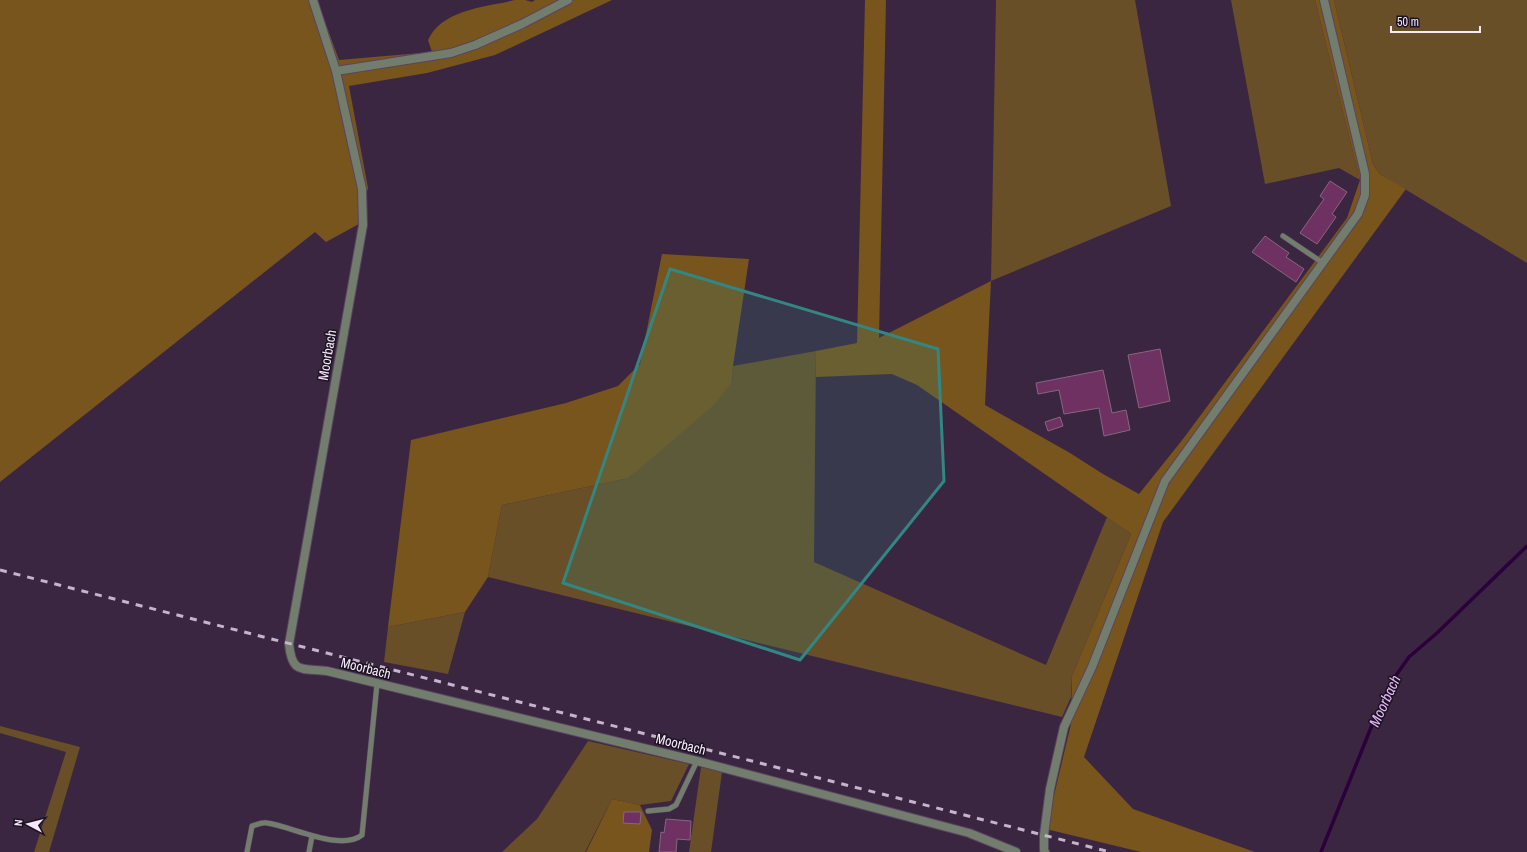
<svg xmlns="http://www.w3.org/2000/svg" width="1527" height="852" viewBox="0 0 1527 852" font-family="'Archivo Narrow',sans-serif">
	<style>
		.green { fill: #684f27 }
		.forest { fill: #77551c }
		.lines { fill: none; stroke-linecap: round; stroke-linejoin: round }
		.stream { stroke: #2c003a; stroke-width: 3.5 }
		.building { fill: #6e3161; stroke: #88667f }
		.service-casing { stroke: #594560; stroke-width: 6 }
		.minor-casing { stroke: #594560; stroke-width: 10 }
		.service { stroke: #727d6e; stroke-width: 5 }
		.minor { stroke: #727d6e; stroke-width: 8 }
		.rail { stroke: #c4b5ca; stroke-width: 3; stroke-dasharray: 7 7; stroke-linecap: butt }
		.marked { fill: #328783; fill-opacity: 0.2; stroke: #328783; stroke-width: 3; stroke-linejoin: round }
		.labels { text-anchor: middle; stroke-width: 3; stroke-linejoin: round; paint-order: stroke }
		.street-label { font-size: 14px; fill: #f5e8fb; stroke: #1c1320 }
		.water-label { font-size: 15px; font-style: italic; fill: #e8b6fc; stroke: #1c1320 }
	</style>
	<rect width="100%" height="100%" fill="#3b2642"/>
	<g class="green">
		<polygon points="996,0 1135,0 1171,206 991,281"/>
		<polygon points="1231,0 1315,0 1360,180 1339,168 1265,184"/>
		<polygon points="1334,0 1527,0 1527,263 1380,174 1373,164"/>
		<polygon points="816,351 814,562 1046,665 1107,517 1131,534 1072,676 1071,697 1062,717 488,577 502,505 629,478 732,382 733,366"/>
		<polygon points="465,612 448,674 384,662 388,627"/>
		<polygon points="0,726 80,747 49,852 34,852 66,752 0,733"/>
		<polygon points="588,741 689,764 671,801 640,805 612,799 585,852 502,852 537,819"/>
		<polygon points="701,767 722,772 711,852 689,852"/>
	</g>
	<g class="forest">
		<path d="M0 0H317L339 60 432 52 428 40C442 9 486 7 515 0H525L532 2 535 0H612L495 55 427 73 349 86 368 188 359 224 326 242 315 232 0 482Z"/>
		<polygon points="865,0 886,0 879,338 991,281 985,405 1070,453 1103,474 1139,494 1183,439 1347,218 1360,180 1315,0 1334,0 1373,164 1380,174 1406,189 1163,522 1084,757 1133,809 1255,852 1141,852 1046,829 1071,724 1072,676 1131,534 917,385 892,374 816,377 816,351 857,343"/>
		<polygon points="662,254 749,259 733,366 732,382 714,405 629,478 502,505 488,577 465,612 388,627 411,440 566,403 618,386 640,364"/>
		<polygon points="612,799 640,805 652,830 649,852 586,852"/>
	</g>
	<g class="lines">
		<polyline class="stream" points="1321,852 1370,730 1392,681 1409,657 1437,633 1527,546"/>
	</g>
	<g class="building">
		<polygon points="1330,181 1347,192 1332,214 1336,217 1317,244 1300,233 1324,199 1320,196"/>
		<polygon points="1265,236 1289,253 1286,257 1304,269 1296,282 1252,252"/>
		<polygon points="1160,349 1170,401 1139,408 1128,355"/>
		<polygon points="1103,370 1112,413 1126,410 1130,430 1104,436 1099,408 1064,414 1059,390 1038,394 1036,383"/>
		<polygon points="1060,417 1063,426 1048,431 1045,422"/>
		<polygon points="624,812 641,812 640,824 623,823"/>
		<polygon points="666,819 691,821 690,840 677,839 676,852 659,852 661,832 664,833"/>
	</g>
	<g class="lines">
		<defs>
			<g id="service">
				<polyline points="1283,236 1323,263"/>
				<polyline points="648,811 669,809 676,805 697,761"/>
				<path d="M247 852 252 826C256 825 262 822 267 823 291 826 341 852 362 835L377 684"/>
				<polyline points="309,852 312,836"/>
			</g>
			<g id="minor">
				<polyline points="313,0 336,71 451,53 475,45 522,24 568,0"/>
				<path d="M336 71 362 189 363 225 289 644C292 674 301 668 327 671L697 761 969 833 1016 852"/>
				<polyline points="1045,852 1044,850 1044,835 1050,789 1064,727 1092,667 1165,481 1358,214 1365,195 1365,174 1324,0"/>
			</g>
		</defs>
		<use href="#service" class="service-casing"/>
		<use href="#minor" class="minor-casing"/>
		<use href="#service" class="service"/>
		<use href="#minor" class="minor"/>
		<polyline class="rail" points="0,570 1110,852"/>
	</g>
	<path class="marked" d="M670 269 938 349 944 481 800 660 563 583Z"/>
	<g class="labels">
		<g class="street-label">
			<text transform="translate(327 355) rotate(-80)" y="5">Moorbach</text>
			<text transform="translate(366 668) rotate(14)" y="5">Moorbach</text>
			<text transform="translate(681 744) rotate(14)" y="5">Moorbach</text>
		</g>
		<g class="water-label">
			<text transform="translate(1385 701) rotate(-65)" y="5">Moorbach</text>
		</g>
	</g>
	<g transform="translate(28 824) rotate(277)" stroke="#1c1320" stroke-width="3" paint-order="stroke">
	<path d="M0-3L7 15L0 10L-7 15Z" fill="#f5e8fb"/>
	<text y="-6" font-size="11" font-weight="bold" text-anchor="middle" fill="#f5e8fb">N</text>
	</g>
	<path d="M1391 26v6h89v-6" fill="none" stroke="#f5e8fb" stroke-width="2"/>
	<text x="1397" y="26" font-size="12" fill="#f5e8fb" stroke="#1c1320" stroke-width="3" paint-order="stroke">50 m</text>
</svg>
